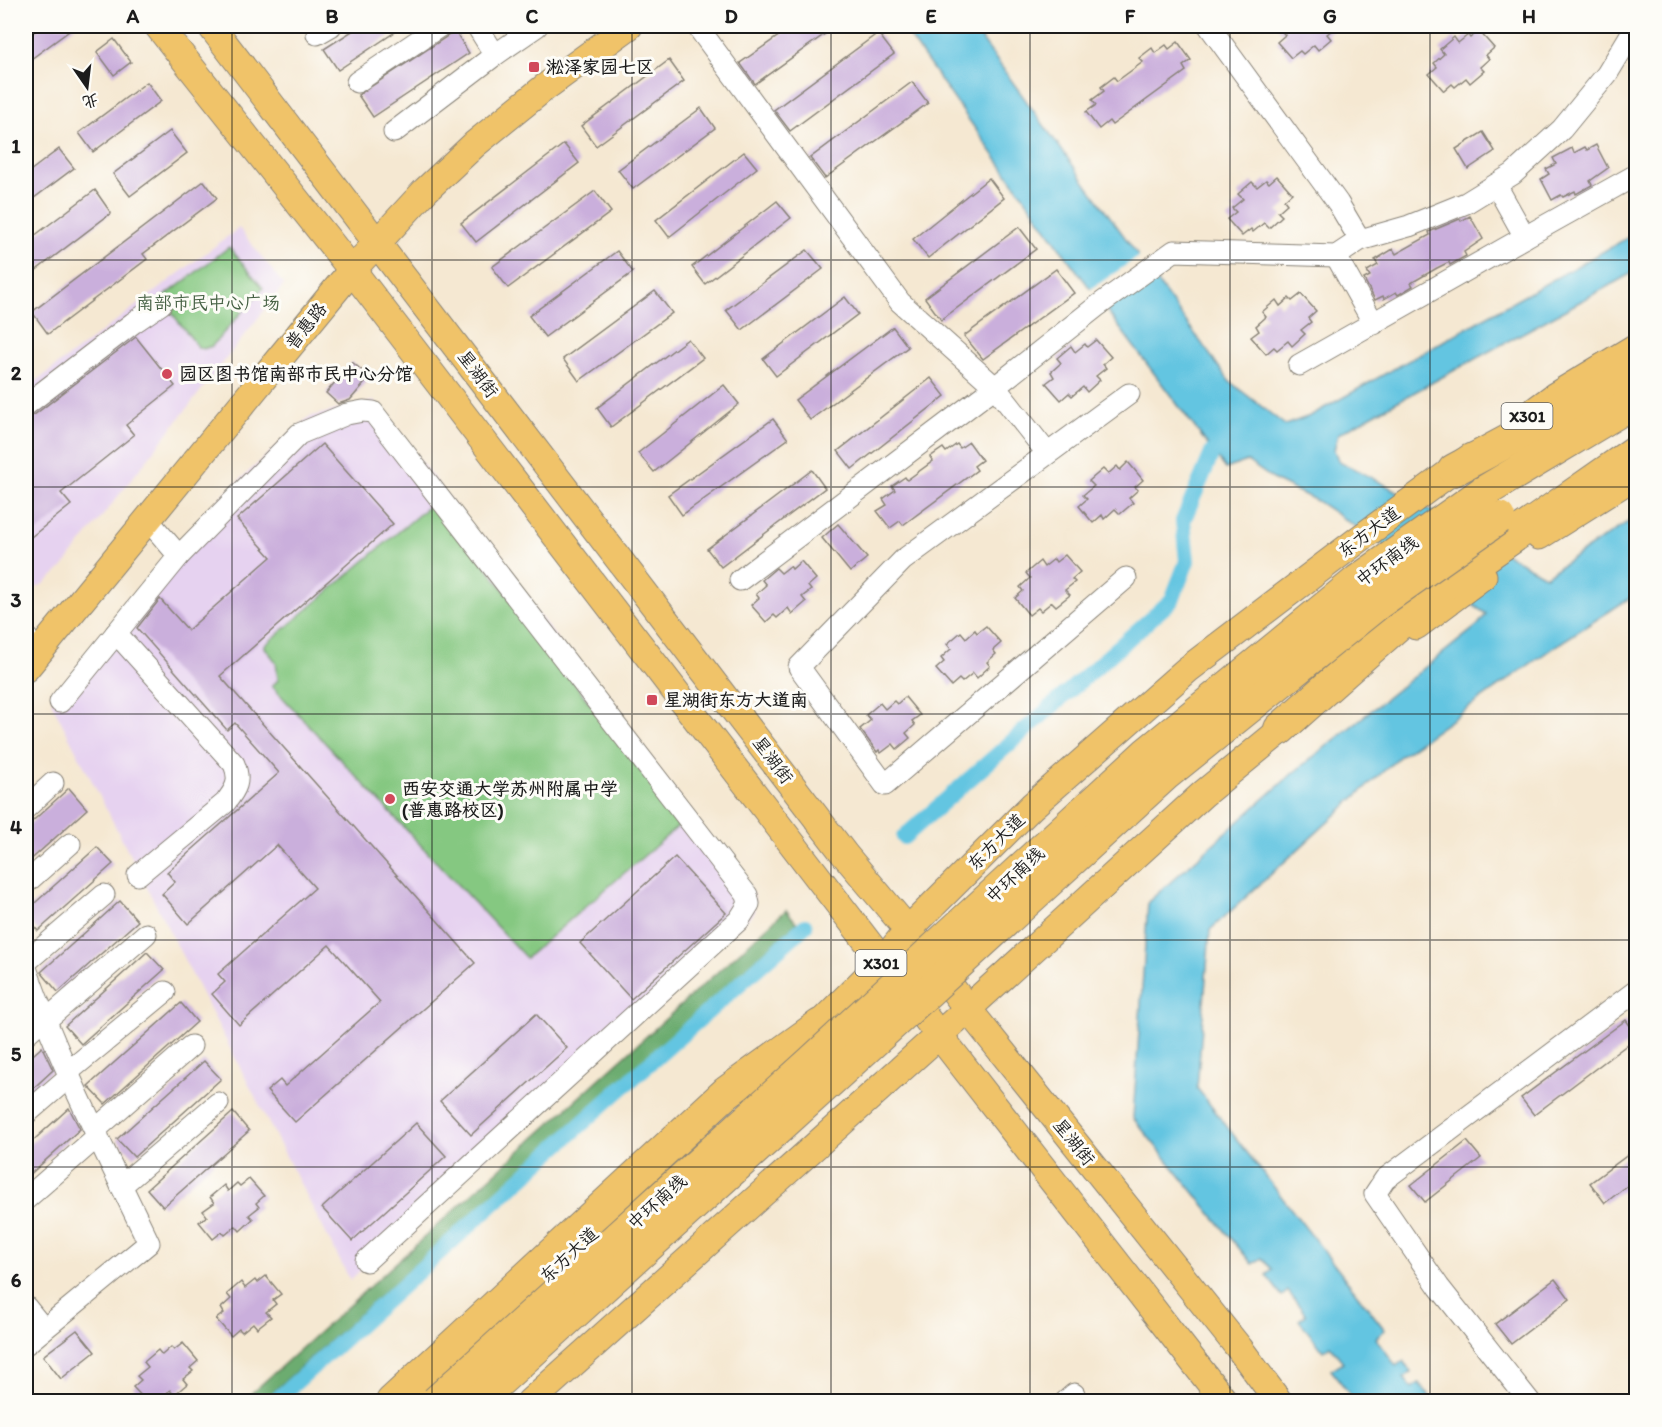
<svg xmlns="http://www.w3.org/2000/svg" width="1662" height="1427" viewBox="0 0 1662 1427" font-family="Itim,'LXGW WenKai TC',sans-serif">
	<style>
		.built { fill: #e6d2f0 }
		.green { fill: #85c881; stroke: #50724e; stroke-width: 1.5 }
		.forest { fill: #6cac6f; stroke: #446446; stroke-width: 1.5 }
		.water { fill: #63c5e1; stroke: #40707e; stroke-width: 1.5 }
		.pier { fill: #f5e8d2 }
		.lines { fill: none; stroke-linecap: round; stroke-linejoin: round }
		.canal { stroke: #63c5e1; stroke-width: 16 }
		.building { fill: #caafdc }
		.minor-casing { stroke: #888277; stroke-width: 23 }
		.major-casing { stroke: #888277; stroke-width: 29 }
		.highway-casing { stroke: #888277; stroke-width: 34 }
		.minor { stroke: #fff; stroke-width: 21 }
		.major { stroke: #f0c369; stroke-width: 27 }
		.highway { stroke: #f0c369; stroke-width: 32 }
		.highway-bridge-casing { stroke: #888277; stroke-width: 34; stroke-linecap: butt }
		.highway-bridge { stroke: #f0c369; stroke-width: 32 }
		.grid { fill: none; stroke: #1c1c1c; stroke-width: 1.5; stroke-opacity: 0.55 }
		.poi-dot { fill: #d1495b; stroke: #fdfcf7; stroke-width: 2 }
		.labels { text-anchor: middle; stroke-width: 6; stroke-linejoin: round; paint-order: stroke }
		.shield { fill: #fdfcf7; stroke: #605f5e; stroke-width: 1.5 }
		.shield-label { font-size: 16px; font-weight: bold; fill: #1c1c1c }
		.poi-label { font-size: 18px; font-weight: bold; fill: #1c1c1c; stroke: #fdfcf7; text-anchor: start }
		.park-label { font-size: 18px; fill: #466144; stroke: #fdfcf7 }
		.street-label { font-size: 18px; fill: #1c1c1c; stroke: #fdfcf7 }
		.neatline { fill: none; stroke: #1c1c1c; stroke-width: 2 }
		.grid-label { font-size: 20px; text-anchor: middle; font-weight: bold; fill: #1c1c1c }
	</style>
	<rect width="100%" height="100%" fill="#fdfcf7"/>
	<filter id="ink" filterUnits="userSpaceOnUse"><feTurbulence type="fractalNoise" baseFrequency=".0167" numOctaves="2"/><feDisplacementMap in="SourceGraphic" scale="12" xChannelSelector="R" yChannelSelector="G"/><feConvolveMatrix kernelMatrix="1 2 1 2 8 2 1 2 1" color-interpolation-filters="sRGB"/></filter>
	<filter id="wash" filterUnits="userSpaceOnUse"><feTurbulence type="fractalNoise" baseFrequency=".008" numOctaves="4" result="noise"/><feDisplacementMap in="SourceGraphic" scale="24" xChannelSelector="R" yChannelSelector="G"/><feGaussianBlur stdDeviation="1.35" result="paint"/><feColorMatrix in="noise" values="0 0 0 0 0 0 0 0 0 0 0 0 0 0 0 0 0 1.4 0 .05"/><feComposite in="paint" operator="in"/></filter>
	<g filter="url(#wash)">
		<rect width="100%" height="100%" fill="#f5e8d2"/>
		<g class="built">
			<polygon points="239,228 284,285 61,569 44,584 26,591 26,389"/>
			<polygon points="374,401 754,895 754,913 350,1280 51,702 221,497 309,417"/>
		</g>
		<g class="green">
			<polygon points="229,247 263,288 212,346 203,349 198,347 161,299"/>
			<polygon points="436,500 681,824 526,958 272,686 278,680 276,662 264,646"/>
		</g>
		<polygon class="forest" points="786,910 797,923 263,1401 243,1401"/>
		<polygon class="water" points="902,26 972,26 1229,381 1285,425 1310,416 1636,233 1636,271 1338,434 1334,450 1339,462 1359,471 1391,488 1545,576 1636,517 1636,594 1554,647 1399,757 1210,930 1197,1088 1385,1330 1376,1338 1396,1366 1403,1361 1411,1372 1404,1378 1412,1388 1419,1383 1433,1401 1355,1401 1331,1370 1343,1362 1330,1346 1323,1351 1299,1320 1306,1315 1288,1291 1282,1296 1266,1275 1272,1270 1262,1258 1252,1264 1133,1118 1148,902 1293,773 1478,625 1486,614 1317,501 1276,481 1247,461 1226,469 1068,259"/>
		<polygon class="pier" points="1141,255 1155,274 1103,310 1088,291"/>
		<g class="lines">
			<g class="canal">
				<polyline points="904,837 1172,600 1187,561 1183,521 1213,451"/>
				<polyline points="274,1402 607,1101 805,926"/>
			</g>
		</g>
		<g id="blocks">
			<g class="building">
				<polygon points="42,26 76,26 31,59 26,53 26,38"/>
				<polygon points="360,26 404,26 338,70 324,49"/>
				<polygon points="793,26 836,26 755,84 740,63"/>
				<polygon points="1277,26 1337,26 1327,34 1331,39 1318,50 1314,45 1303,54 1300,51 1291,58 1277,42 1285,35"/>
				<polygon points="455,31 469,53 373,117 358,95"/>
				<polygon points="1479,31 1494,48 1486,55 1489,59 1480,67 1484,71 1470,83 1466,78 1455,87 1452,84 1444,91 1429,74 1437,67 1434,63 1444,54 1440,49 1454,37 1458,43 1468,35 1470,38"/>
				<polygon points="878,33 894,54 790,131 774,110"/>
				<polygon points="114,39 131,62 114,75 97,52"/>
				<polygon points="1178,42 1191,60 1183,66 1186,71 1112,125 1109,121 1099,129 1086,112 1096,105 1092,100 1104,91 1101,87 1114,77 1117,81 1143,62 1139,58 1152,48 1155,53 1166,45 1169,49"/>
				<polygon points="669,60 684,81 596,146 581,126"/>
				<polygon points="147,82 161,101 93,152 79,133"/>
				<polygon points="912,82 928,103 825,178 810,158"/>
				<polygon points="701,108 715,128 633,189 618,170"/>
				<polygon points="170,131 187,153 130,196 113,174"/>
				<polygon points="1483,132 1495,151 1468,169 1456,149"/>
				<polygon points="564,144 579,163 476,242 461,223"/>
				<polygon points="1596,145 1608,168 1590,181 1592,185 1576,194 1575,191 1563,197 1561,195 1552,200 1541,179 1549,174 1546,169 1556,164 1553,158 1572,148 1574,153 1585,147 1587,150"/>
				<polygon points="59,149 74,168 26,204 26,174"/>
				<polygon points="744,152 757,168 669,237 656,220"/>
				<polygon points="1277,176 1292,193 1284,200 1287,204 1278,212 1282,216 1269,228 1264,223 1253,232 1251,229 1242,236 1227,219 1236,212 1232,208 1243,199 1238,194 1252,182 1257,187 1266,180 1269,183"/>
				<polygon points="989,178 1004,198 928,258 913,239"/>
				<polygon points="204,181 217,198 143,254 147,259 48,334 32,312"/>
				<polygon points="95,190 111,213 26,278 26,242"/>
				<polygon points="595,191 611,212 508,288 492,267"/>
				<polygon points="777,201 791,218 705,284 692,267"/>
				<polygon points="1470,216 1483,239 1464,252 1466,256 1450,265 1449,262 1437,268 1411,283 1413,286 1398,295 1396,292 1384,299 1383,296 1375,300 1364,279 1370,276 1367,271 1378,265 1375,260 1393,249 1396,254 1430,235 1429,232 1460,219 1461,221"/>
				<polygon points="1019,227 1036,249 941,320 925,298"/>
				<polygon points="807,250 823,269 742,330 726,310"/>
				<polygon points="617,251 633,272 545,337 529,316"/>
				<polygon points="1056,269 1074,293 983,359 964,336"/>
				<polygon points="655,291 672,313 579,381 563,359"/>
				<polygon points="1301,294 1316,311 1308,318 1311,322 1301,330 1305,334 1292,346 1288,341 1277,350 1274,347 1266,354 1251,337 1259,331 1256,326 1266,317 1262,312 1276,300 1280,306 1289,298 1292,301"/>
				<polygon points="845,297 858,314 776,376 763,359"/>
				<polygon points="893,327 908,347 810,420 795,400"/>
				<polygon points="136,337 175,386 126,425 134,435 61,493 71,505 26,541 26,417 34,415"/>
				<polygon points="688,339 703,358 611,427 597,408"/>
				<polygon points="1096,340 1111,357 1103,364 1106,368 1096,376 1100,380 1087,392 1083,387 1072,396 1069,393 1061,400 1046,383 1054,377 1051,372 1061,363 1057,358 1071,346 1075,352 1085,344 1087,347"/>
				<polygon points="352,362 370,377 350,400 338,404 326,393"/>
				<polygon points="931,378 945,396 852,469 838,451"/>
				<polygon points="724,385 739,404 654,472 638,453"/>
				<polygon points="773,419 788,439 682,515 668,495"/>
				<polygon points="969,442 982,460 974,466 977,470 903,525 900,521 890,528 877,511 887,505 883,499 895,490 892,486 905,477 907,480 933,461 930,457 943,448 946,452 957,444 960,448"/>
				<polygon points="322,444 393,524 220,676 475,963 295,1122 267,1091 280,1080 285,1086 380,1002 329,945 239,1025 212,994 225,982 218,974 315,888 277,845 188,924 162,894 175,882 167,872 279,773 235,723 227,730 137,628 160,599 188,630 271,557 237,519"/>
				<polygon points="1128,462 1143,480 1135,487 1138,490 1129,498 1133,503 1120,514 1115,509 1104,519 1102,515 1093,523 1079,506 1087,499 1083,495 1094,486 1089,481 1103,469 1108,474 1117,466 1120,470"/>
				<polygon points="812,470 825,488 721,567 707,549"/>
				<polygon points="838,524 867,558 850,572 822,538"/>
				<polygon points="1065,555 1080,572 1072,579 1075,582 1065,590 1070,595 1056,606 1052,602 1041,611 1038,608 1029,615 1015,598 1023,591 1020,587 1030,578 1026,573 1040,561 1044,567 1054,559 1056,562"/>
				<polygon points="801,561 816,579 808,586 811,590 802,597 806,602 792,614 788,608 777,618 774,615 766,622 751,605 759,598 756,594 766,585 762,580 776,568 781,573 790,566 792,569"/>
				<polygon points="986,626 1001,643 993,650 996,654 987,662 990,666 977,678 973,673 962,682 959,679 951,686 936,669 944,662 941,658 951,649 947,644 961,632 966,638 975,630 977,633"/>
				<polygon points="905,697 920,715 912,721 915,725 906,733 910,738 897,749 893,744 881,753 879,750 877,752 860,729 871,720 866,715 880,703 885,709 894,701 897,704"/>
				<polygon points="69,788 87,809 26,864 26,827"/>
				<polygon points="97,847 113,864 38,931 26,917 26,911"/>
				<polygon points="675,857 726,913 631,999 580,943"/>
				<polygon points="120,901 138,921 58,992 41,972"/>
				<polygon points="147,952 164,970 81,1044 65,1026"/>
				<polygon points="181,1003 197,1022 105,1104 88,1086"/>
				<polygon points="536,1014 567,1048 471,1135 440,1101"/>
				<polygon points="1626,1020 1636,1034 1636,1038 1534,1115 1521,1098"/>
				<polygon points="42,1047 53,1070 26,1095 26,1061"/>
				<polygon points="204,1061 221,1079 134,1157 117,1139"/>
				<polygon points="69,1108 80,1129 26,1178 26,1147"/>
				<polygon points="233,1112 249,1131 163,1207 147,1189"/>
				<polygon points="416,1123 446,1156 352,1241 322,1208"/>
				<polygon points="1467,1141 1481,1158 1425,1202 1411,1185"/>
				<polygon points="1636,1149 1636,1179 1605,1203 1590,1183"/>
				<polygon points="249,1179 264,1196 256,1203 259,1207 249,1215 253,1219 240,1231 236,1226 225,1235 222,1232 213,1239 199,1222 207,1216 203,1211 214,1203 210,1197 224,1185 228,1191 237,1183 240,1186"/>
				<polygon points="266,1276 281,1294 273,1300 276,1304 266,1312 271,1317 257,1328 253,1323 242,1332 239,1329 231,1336 216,1319 224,1313 221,1308 231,1299 227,1294 241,1282 245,1288 255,1280 257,1283"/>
				<polygon points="1555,1279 1570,1299 1511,1344 1495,1324"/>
				<polygon points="77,1330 95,1352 61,1379 43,1356"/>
				<polygon points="183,1343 198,1361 190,1368 193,1371 183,1379 187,1384 174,1395 170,1390 159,1400 156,1397 150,1401 146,1401 133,1387 141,1380 137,1376 148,1367 144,1362 158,1350 162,1355 171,1347 174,1350"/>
			</g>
		</g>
	</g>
	<g filter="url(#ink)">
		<use href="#blocks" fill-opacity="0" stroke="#888277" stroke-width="1.5"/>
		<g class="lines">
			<defs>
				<g id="minor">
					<polyline points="477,26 495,55"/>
					<polyline points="697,26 900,302 995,387 1047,453"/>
					<polyline points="1209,26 1338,203 1360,240"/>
					<polyline points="317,34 331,26"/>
					<polyline points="357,82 440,26"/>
					<polyline points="394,132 495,55 537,26"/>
					<polyline points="1496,185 1525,237 1636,175"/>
					<polyline points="1336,256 1374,324"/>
					<polyline points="1299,365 1525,237"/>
					<polyline points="26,405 133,323 161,304"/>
					<polyline points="148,520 179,556"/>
					<polyline points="1126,578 885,785 799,667 903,560 1129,394"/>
					<polyline points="740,580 995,387 1096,307 1174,251 1336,256 1360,240 1409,226 1466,203 1513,174 1562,129 1607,74 1636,26"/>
					<path d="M116 633 234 764C241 781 236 789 225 803L138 875"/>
					<polyline points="26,637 38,653"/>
					<polyline points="60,702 179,556 299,434 347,414 363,411 373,412 747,895 749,904 739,920 366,1261"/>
					<polyline points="26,808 53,783"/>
					<polyline points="26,883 70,844"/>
					<polyline points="26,962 104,895"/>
					<path d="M26 968C59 1063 106 1153 149 1243L26 1344"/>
					<polyline points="45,1021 146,934"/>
					<polyline points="26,1034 44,1018"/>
					<polyline points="68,1072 165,992"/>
					<polyline points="26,1114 70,1076"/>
					<polyline points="95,1130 191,1046"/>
					<polyline points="121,1186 218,1103"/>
					<polyline points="26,1199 98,1136"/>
					<polyline points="26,1307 43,1328"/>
					<polyline points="1065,1402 1074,1394"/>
					<polyline points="1530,1402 1439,1287 1375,1194 1385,1179 1636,991"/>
				</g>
				<g id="major">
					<polyline points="158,26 352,270 939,1035 1225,1402"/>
					<polyline points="211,26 845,855 908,930 967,1008 1239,1348 1279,1402"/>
					<polyline points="1517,424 1555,396 1636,347"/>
					<polyline points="1539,536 1636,475"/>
					<polyline points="1416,626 1483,576"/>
					<polyline points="26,668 352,270 426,190 475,144 544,88 629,26"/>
					<polyline points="804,1040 883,961 908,930 1032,806 1187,670 1362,537 1471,457"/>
					<polyline points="530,1402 939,1035 1203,794 1297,717"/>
				</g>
				<g id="highway">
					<polyline points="1454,470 1636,372"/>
					<polyline points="1482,493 1636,401"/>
					<polyline points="1280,729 1437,590 1636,451"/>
					<polyline points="392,1402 727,1092 820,1025"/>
				</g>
			</defs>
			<use href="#minor" class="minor-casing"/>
			<use href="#major" class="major-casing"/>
			<use href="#highway" class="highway-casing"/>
			<use href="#minor" class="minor"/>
			<use href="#major" class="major"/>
			<use href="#highway" class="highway"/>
			<defs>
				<g id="highway-bridge">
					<polyline points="436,1402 810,1063 1146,754 1359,580 1482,493"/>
					<polyline points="476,1402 827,1084 1166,774 1377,604 1499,518"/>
				</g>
			</defs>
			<use href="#highway-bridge" class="highway-bridge-casing"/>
			<use href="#highway-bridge" class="highway-bridge"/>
		</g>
	</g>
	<path class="grid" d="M232 26V1402M432 26V1402M632 26V1402M831 26V1402M1030 26V1402M1230 26V1402M1430 26V1402M26 260H1636M26 487H1636M26 714H1636M26 940H1636M26 1167H1636"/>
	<g class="poi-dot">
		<rect x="528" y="61" width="12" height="12" rx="3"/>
		<circle cx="167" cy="374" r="6"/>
		<rect x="646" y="694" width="12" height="12" rx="3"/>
		<circle cx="390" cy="799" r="6"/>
	</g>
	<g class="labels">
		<g class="shield">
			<rect x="1501.5" y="403" width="51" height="26" rx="4.5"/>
			<rect x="855.5" y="950" width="51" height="26" rx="4.5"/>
		</g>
		<g class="shield-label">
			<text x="1527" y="422">X301</text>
			<text x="881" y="969">X301</text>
		</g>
		<g class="poi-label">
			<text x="546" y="73">淞泽家园七区</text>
			<text x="179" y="380">园区图书馆南部市民中心分馆</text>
			<text x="664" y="706">星湖街东方大道南</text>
			<text x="402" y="795">西安交通大学苏州附属中学<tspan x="402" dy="21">(普惠路校区)</tspan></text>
		</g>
		<g class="park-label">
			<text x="208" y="309">南部市民中心广场</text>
		</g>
		<g class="street-label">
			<text transform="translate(306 326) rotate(-51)" y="6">普惠路</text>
			<text transform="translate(478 374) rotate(53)" y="6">星湖街</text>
			<text transform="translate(1369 532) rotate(-37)" y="6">东方大道</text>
			<text transform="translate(1387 561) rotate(-36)" y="6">中环南线</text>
			<text transform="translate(773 760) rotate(53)" y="6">星湖街</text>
			<text transform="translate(996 842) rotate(-45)" y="6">东方大道</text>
			<text transform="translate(1015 875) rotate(-43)" y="6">中环南线</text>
			<text transform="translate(1074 1142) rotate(51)" y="6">星湖街</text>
			<text transform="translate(657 1202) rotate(-42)" y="6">中环南线</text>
			<text transform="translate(569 1255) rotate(-43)" y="6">东方大道</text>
		</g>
	</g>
	<rect width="1662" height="1427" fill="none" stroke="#fdfcf7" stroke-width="66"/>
	<g transform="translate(87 87) rotate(166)" stroke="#fdfcf7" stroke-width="4.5" paint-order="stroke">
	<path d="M0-4.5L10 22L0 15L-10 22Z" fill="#1c1c1c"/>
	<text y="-9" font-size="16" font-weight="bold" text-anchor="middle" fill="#1c1c1c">北</text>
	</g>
	<rect x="33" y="33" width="1596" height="1361" class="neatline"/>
	<g class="grid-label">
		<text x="133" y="23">A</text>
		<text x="332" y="23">B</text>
		<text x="532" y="23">C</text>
		<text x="731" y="23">D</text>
		<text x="931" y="23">E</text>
		<text x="1130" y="23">F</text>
		<text x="1330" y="23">G</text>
		<text x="1529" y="23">H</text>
		<text x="16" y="153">1</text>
		<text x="16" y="380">2</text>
		<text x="16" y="607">3</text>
		<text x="16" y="834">4</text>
		<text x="16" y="1061">5</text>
		<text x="16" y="1287">6</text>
	</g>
</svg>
